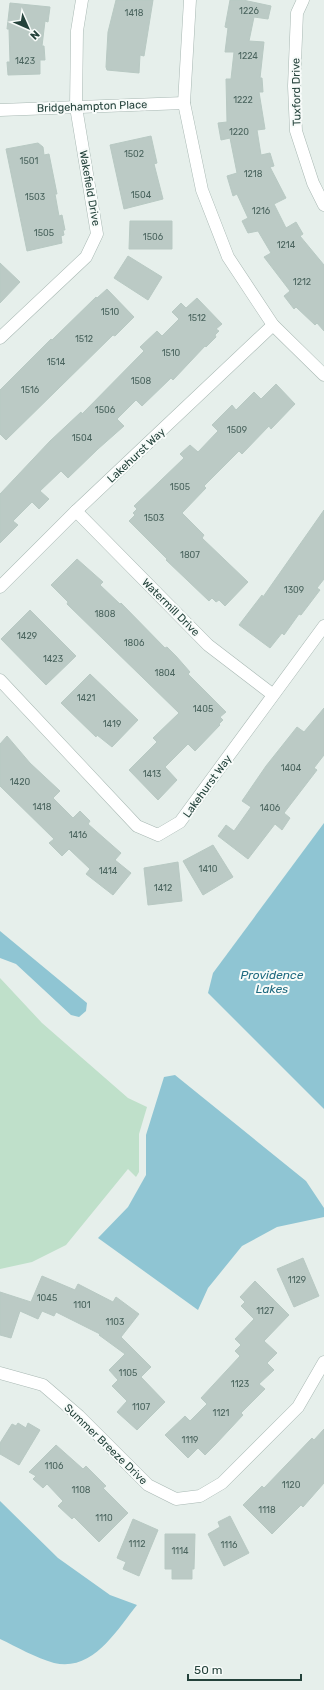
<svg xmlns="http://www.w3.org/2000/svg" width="324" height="1690" viewBox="0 0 324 1690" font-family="Rubik,sans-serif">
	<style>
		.green { fill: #bfe0ca }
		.water { fill: #8fc5d3 }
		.building { fill: #bbcac5; stroke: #b8c9c3 }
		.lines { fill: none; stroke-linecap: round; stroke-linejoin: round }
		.minor-casing { stroke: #a8b8b3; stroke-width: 13 }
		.minor { stroke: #fff; stroke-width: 12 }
		.labels { text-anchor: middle; stroke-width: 4; stroke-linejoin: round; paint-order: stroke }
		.number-label { font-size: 9px; fill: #4a645e }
		.street-label { font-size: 11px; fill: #24423b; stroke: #f7fbf9 }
		.water-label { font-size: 12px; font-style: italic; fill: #1d697f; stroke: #f7fbf9 }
	</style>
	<rect width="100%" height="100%" fill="#e6efeb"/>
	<polygon class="green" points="0,978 42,1023 128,1098 147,1107 139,1134 139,1172 136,1177 128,1169 66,1245 32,1262 0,1269"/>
	<g class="water">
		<polygon points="324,823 324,1109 208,993 213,973"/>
		<polygon points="0,931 87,1003 86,1011 79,1017 71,1015 16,964 0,958"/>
		<polygon points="175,1075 306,1181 324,1208 324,1217 277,1227 242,1246 208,1288 198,1310 98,1238 128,1207 146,1175 146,1135 164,1077"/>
		<path d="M0 1501 58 1558 110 1595 137 1605C116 1631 93 1672 54 1663 36 1658 17 1647 0 1639Z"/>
	</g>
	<g class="building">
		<polygon points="116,0 153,0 144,56 140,55 139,73 107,70 106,67 108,32"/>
		<polygon points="230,0 243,0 271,6 268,19 254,17 249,41 264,42 260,78 262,78 263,92 259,92 265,129 257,130 261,155 270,153 274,166 270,167 286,198 274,204 286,228 296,222 303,234 300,236 324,265 324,331 317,323 315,325 296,307 294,309 284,296 290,291 264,257 271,253 258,231 248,233 242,221 248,218 237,194 233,196 227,176 237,173 230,138 221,140 218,123 227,122 226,79 231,79 234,52 225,52 228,28 225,27"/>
		<polygon points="10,3 50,7 48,22 45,21 42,46 44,46 45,60 40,60 40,74 8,75 7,62 10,62 9,29 7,29"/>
		<polygon points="151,136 157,163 154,164 163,199 124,209 110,145"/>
		<polygon points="38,143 43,147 44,155 49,154 57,194 55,194 59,216 62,215 65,230 63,230 64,235 61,236 62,243 27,251 6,149"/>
		<polygon points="130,221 172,221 172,249 129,249"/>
		<polygon points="128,256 162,277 148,300 114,278"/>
		<polygon points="0,263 20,282 0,303"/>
		<polygon points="107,289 134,317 115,336 113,335 6,440 0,434 0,390 51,339 52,340 96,297 97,298"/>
		<polygon points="197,298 222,324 216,329 219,331 215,335 216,337 206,347 205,346 173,380 171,378 142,406 136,400 117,419 124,426 98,449 68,478 61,471 40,491 49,499 39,509 32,502 13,521 18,525 0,543 0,494 50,441 81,412 82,414 144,351 140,347 157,331 162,336 179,319 172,312 181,303 186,308"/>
		<polygon points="276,384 295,404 271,429 269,426 242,454 239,451 204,486 206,488 182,513 204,535 202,538 248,582 225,606 219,600 216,602 212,598 209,601 166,560 167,559 129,521 135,515 133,513 137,509 134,506 184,458 180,454 190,445 198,452 218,431 212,425 232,405 236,410 254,392 261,399"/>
		<polygon points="324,510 324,579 317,588 320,590 301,615 299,614 284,635 282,633 270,648 239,625 262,595 263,597"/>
		<polygon points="77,559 103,582 100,585 120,604 121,603 165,648 167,647 176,656 190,672 188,674 226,712 220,717 223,720 219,724 220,725 195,751 188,744 165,767 177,780 158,800 129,770 157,742 153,738 179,713 67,604 68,602 51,585"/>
		<polygon points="30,610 76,656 46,685 1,639"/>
		<polygon points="90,674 138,720 112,747 97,735 96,737 61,703"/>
		<polygon points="324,708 324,755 314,768 317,770 284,813 290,818 282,830 275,824 248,859 218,836 226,825 234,831 251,807 242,801 266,766 297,727 304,732"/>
		<polygon points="7,736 30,763 60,791 53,798 73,818 80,811 90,821 88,824 121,853 115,860 131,873 113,895 86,874 90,869 69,849 62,856 49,843 54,839 0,786 0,744"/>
		<polygon points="213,845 233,877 203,895 183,861"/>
		<polygon points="178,862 182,901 148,905 144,868"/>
		<polygon points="303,1258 319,1296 294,1307 277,1269"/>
		<polygon points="42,1276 75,1290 78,1284 113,1302 116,1297 139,1314 121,1337 151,1367 141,1377 165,1402 137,1430 117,1412 127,1401 112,1386 118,1380 109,1370 125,1354 99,1335 100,1334 56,1312 54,1316 42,1311 38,1319 20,1311 11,1338 0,1335 0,1292 31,1302"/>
		<polygon points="255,1281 289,1315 264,1341 277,1353 267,1363 274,1370 259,1384 265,1389 241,1413 243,1415 215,1445 205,1455 198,1448 188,1458 165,1435 185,1416 190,1421 207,1404 201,1398 240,1356 235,1351 241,1345 235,1339 254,1319 241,1306 245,1302 240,1297"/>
		<polygon points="18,1423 26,1428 28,1423 40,1430 19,1465 0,1454 0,1443 12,1424 16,1426"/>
		<polygon points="324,1429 324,1483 303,1507 301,1505 272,1534 243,1505 262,1486 264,1488 312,1438 314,1440"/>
		<polygon points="56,1445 83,1469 86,1466 106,1486 103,1488 128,1513 99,1542 74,1517 72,1519 58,1506 63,1501 47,1484 43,1488 33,1479 36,1476 29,1472"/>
		<polygon points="230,1516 249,1553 224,1566 208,1534 220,1527 218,1522"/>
		<polygon points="133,1519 158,1530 139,1576 123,1569 126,1562 117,1558"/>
		<polygon points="165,1534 195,1534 194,1569 192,1569 192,1579 172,1579 172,1569 165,1569"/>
	</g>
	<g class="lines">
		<defs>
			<g id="minor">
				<polyline points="190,0 184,103 202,190 228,257 273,325 324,375"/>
				<polyline points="303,0 297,13 294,86 296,131 313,183 324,205"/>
				<polyline points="0,110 184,103"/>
				<polyline points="0,338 86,257 97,234 76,107 77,31 82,0"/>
				<polyline points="76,511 208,645 272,694"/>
				<polyline points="0,587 76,511 273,325"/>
				<polyline points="0,680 137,826 158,835 180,822 324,626"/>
				<polyline points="0,1373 43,1385 79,1416 148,1485 176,1499 200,1496 222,1483 298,1407 324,1362"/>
			</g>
		</defs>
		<use href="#minor" class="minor-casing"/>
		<use href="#minor" class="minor"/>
	</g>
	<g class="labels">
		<g class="number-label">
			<text x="249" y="14">1226</text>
			<text x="134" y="16">1418</text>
			<text x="248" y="59">1224</text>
			<text x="25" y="64">1423</text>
			<text x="243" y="103">1222</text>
			<text x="239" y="135">1220</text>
			<text x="134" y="157">1502</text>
			<text x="29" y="164">1501</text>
			<text x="253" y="177">1218</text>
			<text x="141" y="198">1504</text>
			<text x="35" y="200">1503</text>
			<text x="261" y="214">1216</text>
			<text x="44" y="236">1505</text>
			<text x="153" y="240">1506</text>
			<text x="286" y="248">1214</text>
			<text x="302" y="285">1212</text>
			<text x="110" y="315">1510</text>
			<text x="197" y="321">1512</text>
			<text x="84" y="342">1512</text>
			<text x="171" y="356">1510</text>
			<text x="56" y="365">1514</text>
			<text x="141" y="384">1508</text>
			<text x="30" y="393">1516</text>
			<text x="105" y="413">1506</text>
			<text x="237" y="433">1509</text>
			<text x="82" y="441">1504</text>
			<text x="180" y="490">1505</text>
			<text x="154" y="521">1503</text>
			<text x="190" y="558">1807</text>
			<text x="294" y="593">1309</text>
			<text x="105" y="617">1808</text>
			<text x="27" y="639">1429</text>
			<text x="134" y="646">1806</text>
			<text x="53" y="662">1423</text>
			<text x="165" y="676">1804</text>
			<text x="86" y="701">1421</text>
			<text x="203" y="712">1405</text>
			<text x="112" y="727">1419</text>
			<text x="291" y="771">1404</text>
			<text x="152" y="777">1413</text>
			<text x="20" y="785">1420</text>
			<text x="42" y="810">1418</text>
			<text x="270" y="811">1406</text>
			<text x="78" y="838">1416</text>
			<text x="208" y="872">1410</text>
			<text x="108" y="874">1414</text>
			<text x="163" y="891">1412</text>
			<text x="297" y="1283">1129</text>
			<text x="47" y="1301">1045</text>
			<text x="82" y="1308">1101</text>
			<text x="265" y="1314">1127</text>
			<text x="115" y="1325">1103</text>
			<text x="128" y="1376">1105</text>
			<text x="240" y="1387">1123</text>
			<text x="141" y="1410">1107</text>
			<text x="221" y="1416">1121</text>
			<text x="190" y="1443">1119</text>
			<text x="54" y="1469">1106</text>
			<text x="291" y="1488">1120</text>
			<text x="81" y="1493">1108</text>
			<text x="267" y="1513">1118</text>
			<text x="104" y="1521">1110</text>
			<text x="137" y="1547">1112</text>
			<text x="229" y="1548">1116</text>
			<text x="180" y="1554">1114</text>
		</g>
		<g class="street-label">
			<text transform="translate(296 92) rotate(-91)" y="4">Tuxford Drive</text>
			<text transform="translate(92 106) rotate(-2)" y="4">Bridgehampton Place</text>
			<text transform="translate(90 188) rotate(80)" y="4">Wakefield Drive</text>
			<text transform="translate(136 455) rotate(-43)" y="4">Lakehurst Way</text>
			<text transform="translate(171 607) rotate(45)" y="4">Watermill Drive</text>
			<text transform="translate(207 786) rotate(-54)" y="4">Lakehurst Way</text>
			<text transform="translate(106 1444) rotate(44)" y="4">Summer Breeze Drive</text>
		</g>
		<g class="water-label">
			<text x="272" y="979">Providence<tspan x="272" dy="14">Lakes</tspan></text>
		</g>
	</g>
	<g transform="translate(28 28) rotate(135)" stroke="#f7fbf9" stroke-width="3" paint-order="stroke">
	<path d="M0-3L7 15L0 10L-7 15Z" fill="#24423b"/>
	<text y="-6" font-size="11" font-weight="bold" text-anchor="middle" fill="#24423b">N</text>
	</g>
	<path d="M188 1674v6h113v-6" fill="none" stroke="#24423b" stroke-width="2"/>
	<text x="194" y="1674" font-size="12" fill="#24423b" stroke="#f7fbf9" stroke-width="3" paint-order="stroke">50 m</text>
</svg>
